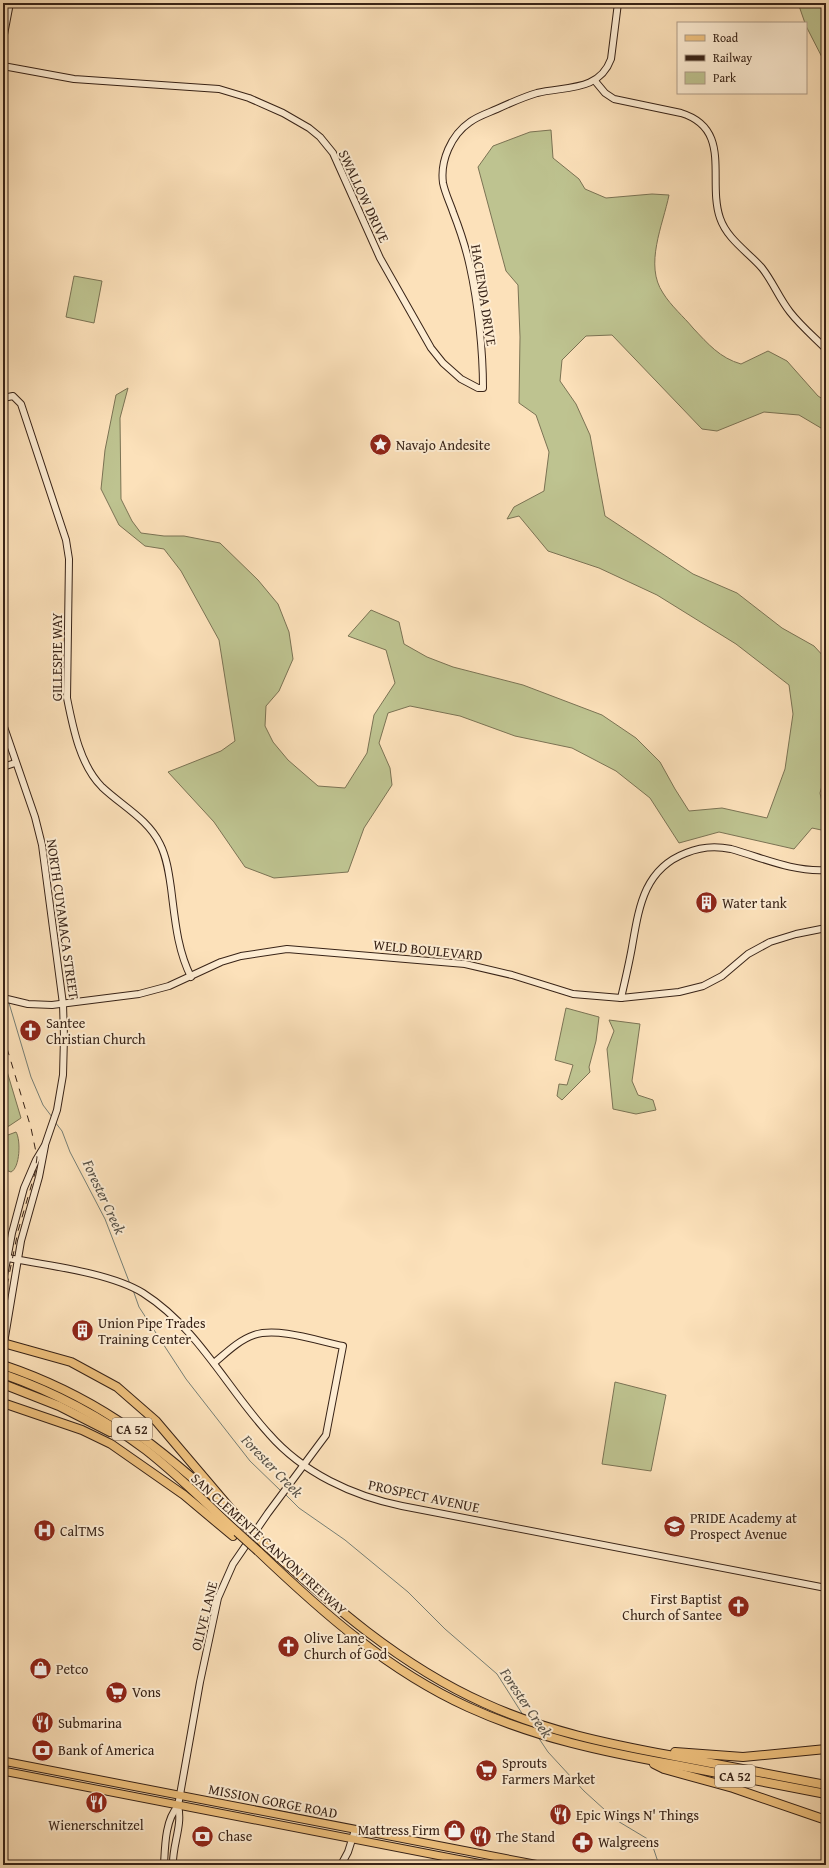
<svg xmlns="http://www.w3.org/2000/svg" width="829" height="1868" viewBox="0 0 829 1868" font-family="'Gentium Book Plus',serif">
	<style>
		.green { fill: #bec390; stroke: #7b7354 }
		.lines { fill: none; stroke-linecap: round; stroke-linejoin: round }
		.stream { stroke: #767f76; stroke-width: 1 }
		.secondary-casing { stroke: #382317; stroke-width: 8 }
		.primary-casing { stroke: #382317; stroke-width: 9 }
		.highway-casing { stroke: #382317; stroke-width: 10 }
		.secondary { stroke: #fdecd2; stroke-width: 6 }
		.primary { stroke: #eec07d; stroke-width: 7 }
		.highway { stroke: #eec07d; stroke-width: 8 }
		.tram { stroke: #382317; stroke-width: 1 }
		.rail { stroke: #382317; stroke-width: 1; stroke-dasharray: 7 7; stroke-linecap: butt }
		.highway-bridge-casing { stroke: #382317; stroke-width: 10; stroke-linecap: butt }
		.highway-bridge { stroke: #eec07d; stroke-width: 8 }
		.labels { text-anchor: middle; stroke-width: 4; stroke-linejoin: round; paint-order: stroke }
		.shield { fill: #fdecd2; stroke: #735f4f; stroke-width: 1 }
		.shield-label { font-size: 13px; font-weight: bold; fill: #382317 }
		.street-label { font-size: 14px; fill: #382317; stroke: #fdecd2 }
		.poi-label { font-size: 14px; fill: #382317; stroke: #fdecd2; text-anchor: start }
		.water-label { font-size: 15px; font-style: italic; fill: #575147; stroke: #fdecd2 }
	</style>
	<rect width="100%" height="100%" fill="#fce1ba"/>
	<filter id="stains"><feTurbulence type="fractalNoise" baseFrequency=".005" numOctaves="4"/><feColorMatrix values="0 0 0 0 .2 0 0 0 0 .09 0 0 0 0 .02 0 0 0 .5 -.17"/></filter>
	<radialGradient id="worn" r=".72"><stop offset=".6" stop-color="#630" stop-opacity="0"/><stop offset="1" stop-color="#630" stop-opacity=".3"/></radialGradient>
	<g class="green">
		<polygon points="798,3 826,3 826,65 806,26"/>
		<path d="M551 130 553 158 579 179 585 189 606 198 652 194 669 195C663 225 644 265 663 293 671 306 684 317 693 328 708 344 720 358 741 364L768 351 787 361 818 396 826 401V431L799 415 764 412 717 431 702 429 612 335 586 336 562 360 560 381 576 404 590 435 605 516 693 574 737 593 782 628 814 646 826 659V771L820 793 822 803 826 808V831L812 828 794 849 719 832 679 843 650 798 616 771 572 748 515 736 460 716 410 706 388 713 379 743 390 768 392 785 364 828 348 872 274 878 245 867 214 822 168 772 221 751 235 741 219 640 181 571 164 549 145 546 119 525 101 489 105 450 116 395 128 388 120 418 121 499 132 521 141 533 164 536H184L220 543 258 580 278 604 289 632 293 659 279 691 266 706 265 726 273 742 288 760 318 786 345 788 367 753 374 715 395 683 386 650 348 636 371 610 399 622 404 644 427 657 453 667 523 685 602 715 636 738 660 762 675 789 689 811 722 808 767 818 785 769 793 714 789 685 736 644 657 595 599 568 548 551 519 516 507 519 514 507 544 491 549 452 536 415 519 403 520 337 518 285 506 271 478 167 493 146 530 132Z"/>
		<polygon points="74,276 102,281 94,323 66,317"/>
		<polygon points="566,1008 599,1017 596,1041 589,1067 590,1072 562,1100 557,1096 559,1084 567,1085 573,1065 555,1060"/>
		<polygon points="609,1020 640,1024 632,1081 638,1095 653,1100 656,1110 636,1114 613,1109 607,1049 614,1031"/>
		<polygon points="3,1058 21,1118 9,1126 5,1127 3,1130"/>
		<path d="M16 1132C21 1140 20 1168 11 1172L3 1169V1133L8 1135Z"/>
		<polygon points="615,1382 666,1395 651,1471 602,1464"/>
	</g>
	<g class="lines">
		<g class="stream">
			<polyline points="3,981 7,996"/>
			<polyline points="9,1003 31,1077 43,1105 52,1117"/>
			<polyline points="55,1122 62,1131 70,1152 105,1219 130,1284"/>
			<polyline points="133,1290 139,1307 186,1379 250,1461 281,1491"/>
			<polyline points="285,1494 299,1508 345,1540 408,1592 445,1629 497,1674 523,1715"/>
			<polyline points="538,1737 548,1752 584,1791 616,1820 651,1841 659,1865"/>
		</g>
		<defs>
			<g id="secondary">
				<polyline points="3,40 10,3"/>
				<path d="M3 66 74 79 219 89 249 98 283 113 309 128 320 137 333 153 380 258 431 348 443 363 461 379 478 388H483C483 351 478 303 470 267 466 248 460 230 453 212 450 203 445 193 443 183 440 161 451 135 470 122 478 116 488 113 497 109 510 103 523 97 537 93 565 86 599 92 611 59L618 3"/>
				<path d="M595 81 605 93 614 99 681 113C733 129 707 180 720 218 727 239 748 252 762 268 773 282 779 298 790 312 800 325 814 337 826 349"/>
				<path d="M3 398 13 396 21 404 66 540 69 559 67 698C73 728 80 765 102 787 122 806 148 819 160 844 167 858 169 874 171 888 175 919 177 949 191 977"/>
				<polyline points="3,724 35,817 42,845 63,1004 64,1037 63,1075 57,1110 45,1145 36,1160 24,1188 12,1233 3,1281"/>
				<polyline points="3,767 15,763"/>
				<polyline points="3,998 28,1004 52,1005 139,994 169,986 221,962 241,956 287,949 465,964 512,975 573,994 621,998 679,992 703,986 722,976 748,954 770,942 796,934 826,928"/>
				<path d="M621 998C625 981 629 964 632 947 639 907 644 869 686 853 700 847 717 846 731 849 763 858 793 872 826 870"/>
				<path d="M3 1257C43 1265 109 1272 143 1293 198 1328 226 1387 269 1434 303 1473 353 1496 402 1506L826 1588"/>
				<polyline points="4,1343 21,1241 39,1177 45,1146"/>
				<path d="M164 1865C165 1847 165 1820 178 1806"/>
				<path d="M173 1865C172 1846 183 1825 178 1806L200 1682 218 1598 233 1564 268 1513 326 1435 343 1346C318 1341 278 1327 254 1335 239 1340 226 1353 214 1363"/>
				<polyline points="341,1865 348,1852 355,1830"/>
			</g>
			<g id="primary">
				<polyline points="3,1761 539,1865"/>
				<polyline points="3,1771 487,1865"/>
			</g>
			<g id="highway">
				<polyline points="3,1343 71,1362 117,1387 156,1421 241,1521"/>
				<path d="M3 1365C92 1395 149 1438 217 1500"/>
				<path d="M3 1374C54 1392 102 1417 146 1450 178 1475 207 1504 237 1532"/>
				<polyline points="3,1384 59,1406 110,1432"/>
				<polyline points="3,1403 82,1430 111,1444 184,1495 233,1536"/>
				<path d="M263 1543C331 1604 399 1665 484 1703 545 1731 609 1744 674 1756 725 1766 775 1775 826 1785"/>
				<path d="M258 1551C322 1612 387 1670 468 1707 536 1738 604 1752 676 1765 726 1775 776 1784 826 1794"/>
				<polyline points="675,1752 743,1757 826,1749"/>
				<polyline points="654,1764 664,1769 733,1788 826,1820"/>
			</g>
		</defs>
		<use href="#secondary" class="secondary-casing"/>
		<use href="#primary" class="primary-casing"/>
		<use href="#highway" class="highway-casing"/>
		<use href="#secondary" class="secondary"/>
		<use href="#primary" class="primary"/>
		<use href="#highway" class="highway"/>
		<polyline class="tram" points="3,1033 6,1045"/>
		<polyline class="rail" points="3,1035 31,1128 37,1157 35,1173 18,1231 3,1305"/>
		<defs>
			<g id="highway-bridge">
				<polyline points="242,1522 263,1543"/>
				<polyline points="237,1532 258,1551"/>
			</g>
		</defs>
		<use href="#highway-bridge" class="highway-bridge-casing"/>
		<use href="#highway-bridge" class="highway-bridge"/>
	</g>
	<defs>
		<symbol id="sight-disc" viewBox="-11 -11 22 22"><circle r="9.5" fill="#8f2418" stroke="#fdecd2"/><path d="M0-6L1.8-2.2L6-1.7L2.9 1.2L3.7 5.4L0 3.3L-3.7 5.4L-2.9 1.2L-6-1.7L-1.8-2.2Z" fill="#fff"/></symbol>
		<symbol id="building-disc" viewBox="-11 -11 22 22"><circle r="9.5" fill="#8f2418" stroke="#fdecd2"/><path d="M-4-6H4V6H1V3H-1V6H-4ZM-2.5-4.3h1.7v1.8h-1.7ZM.8-4.3h1.7v1.8H.8ZM-2.5-1h1.7V.8h-1.7ZM.8-1h1.7V.8H.8Z" fill="#fff"/></symbol>
		<symbol id="church-disc" viewBox="-11 -11 22 22"><circle r="9.5" fill="#8f2418" stroke="#fdecd2"/><path d="M-1.2-6h2.4v3.5h3.3v2.4h-3.3V6h-2.4V-.1h-3.3v-2.4h3.3Z" fill="#fff"/></symbol>
		<symbol id="school-disc" viewBox="-11 -11 22 22"><circle r="9.5" fill="#8f2418" stroke="#fdecd2"/><path d="M0-5L7-2L0 1L-7-2ZM-4 1L0 2.5L4 1V4Q0 6-4 4Z" fill="#fff"/></symbol>
		<symbol id="hospital-disc" viewBox="-11 -11 22 22"><circle r="9.5" fill="#8f2418" stroke="#fdecd2"/><path d="M-5-5h3v3.5h4V-5h3V5h-3V1.5h-4V5h-3Z" fill="#fff"/></symbol>
		<symbol id="shop-disc" viewBox="-11 -11 22 22"><circle r="9.5" fill="#8f2418" stroke="#fdecd2"/><path d="M-5-2.5h2.3a2.7 3.5 0 0 1 5.4 0H5L5.5 6h-11ZM-1.5-2.5h3a1.5 2.3 0 0 0-3 0Z" fill="#fff"/></symbol>
		<symbol id="supermarket-disc" viewBox="-11 -11 22 22"><circle r="9.5" fill="#8f2418" stroke="#fdecd2"/><path d="M-6-5.5h2.5l.6 2H6L4.5 2H-2.5L-4.4-4H-6ZM-1.5 3.2a1.3 1.3 0 1 0 .1 0ZM3 3.2a1.3 1.3 0 1 0 .1 0Z" fill="#fff"/></symbol>
		<symbol id="restaurant-disc" viewBox="-11 -11 22 22"><circle r="9.5" fill="#8f2418" stroke="#fdecd2"/><path d="M-5-6h1v4h1v-4h1v4h1v-4h1v5L-1.5 .5V6h-2V.5L-5-1ZM5-6V6H3V1.5H1.5Q1.5-4 5-6Z" fill="#fff"/></symbol>
		<symbol id="bank-disc" viewBox="-11 -11 22 22"><circle r="9.5" fill="#8f2418" stroke="#fdecd2"/><path d="M-6-4H6V4H-6ZM0-2.3a2.3 2.3 0 1 0 0 4.6a2.3 2.3 0 1 0 0-4.6Z" fill="#fff"/></symbol>
		<symbol id="pharmacy-disc" viewBox="-11 -11 22 22"><circle r="9.5" fill="#8f2418" stroke="#fdecd2"/><path d="M-2-6h4v4h4v4h-4v4h-4v-4h-4v-4h4Z" fill="#fff"/></symbol>
	</defs>
	<g fill-rule="evenodd">
		<use href="#sight-disc" x="368" y="432" width="25" height="25"/>
		<use href="#building-disc" x="694" y="890" width="25" height="25"/>
		<use href="#church-disc" x="18" y="1018" width="25" height="25"/>
		<use href="#building-disc" x="70" y="1318" width="25" height="25"/>
		<use href="#school-disc" x="662" y="1514" width="25" height="25"/>
		<use href="#hospital-disc" x="32" y="1518" width="25" height="25"/>
		<use href="#church-disc" x="726" y="1594" width="25" height="25"/>
		<use href="#church-disc" x="276" y="1634" width="25" height="25"/>
		<use href="#shop-disc" x="28" y="1656" width="25" height="25"/>
		<use href="#supermarket-disc" x="104" y="1680" width="25" height="25"/>
		<use href="#restaurant-disc" x="30" y="1710" width="25" height="25"/>
		<use href="#bank-disc" x="30" y="1738" width="25" height="25"/>
		<use href="#supermarket-disc" x="474" y="1758" width="25" height="25"/>
		<use href="#restaurant-disc" x="84" y="1790" width="25" height="25"/>
		<use href="#restaurant-disc" x="548" y="1802" width="25" height="25"/>
		<use href="#shop-disc" x="442" y="1818" width="25" height="25"/>
		<use href="#bank-disc" x="190" y="1824" width="25" height="25"/>
		<use href="#restaurant-disc" x="468" y="1824" width="25" height="25"/>
		<use href="#pharmacy-disc" x="570" y="1830" width="25" height="25"/>
	</g>
	<g class="labels">
		<g class="shield">
			<rect x="112" y="1418" width="40" height="22" rx="3"/>
			<rect x="715" y="1765" width="40" height="22" rx="3"/>
		</g>
		<g class="shield-label">
			<text x="132" y="1434">CA 52</text>
			<text x="735" y="1781">CA 52</text>
		</g>
		<g class="street-label">
			<text transform="translate(364 196) rotate(65)" y="5">SWALLOW DRIVE</text>
			<text transform="translate(484 295) rotate(81)" y="5">HACIENDA DRIVE</text>
			<text transform="translate(57 657) rotate(-90)" y="5">GILLESPIE WAY</text>
			<text transform="translate(63 919) rotate(82)" y="5">NORTH CUYAMACA STREET</text>
			<text transform="translate(428 950) rotate(6)" y="5">WELD BOULEVARD</text>
			<text transform="translate(424 1496) rotate(12)" y="5">PROSPECT AVENUE</text>
			<text transform="translate(269 1544) rotate(42)" y="5">SAN CLEMENTE CANYON FREEWAY</text>
			<text transform="translate(204 1616) rotate(-76)" y="5">OLIVE LANE</text>
			<text transform="translate(273 1801) rotate(11)" y="5">MISSION GORGE ROAD</text>
		</g>
		<g class="poi-label">
			<text x="396" y="450">Navajo Andesite</text>
			<text x="722" y="908">Water tank</text>
			<text x="46" y="1028">Santee<tspan x="46" dy="16">Christian Church</tspan></text>
			<text x="98" y="1328">Union Pipe Trades<tspan x="98" dy="16">Training Center</tspan></text>
			<text x="690" y="1523">PRIDE Academy at<tspan x="690" dy="16">Prospect Avenue</tspan></text>
			<text x="60" y="1536">CalTMS</text>
			<text x="722" y="1604" text-anchor="end">First Baptist<tspan x="722" dy="16">Church of Santee</tspan></text>
			<text x="304" y="1643">Olive Lane<tspan x="304" dy="16">Church of God</tspan></text>
			<text x="56" y="1674">Petco</text>
			<text x="132" y="1697">Vons</text>
			<text x="58" y="1728">Submarina</text>
			<text x="58" y="1755">Bank of America</text>
			<text x="502" y="1768">Sprouts<tspan x="502" dy="16">Farmers Market</tspan></text>
			<text x="576" y="1820">Epic Wings N' Things</text>
			<text x="96" y="1830" text-anchor="middle">Wienerschnitzel</text>
			<text x="440" y="1835" text-anchor="end">Mattress Firm</text>
			<text x="218" y="1841">Chase</text>
			<text x="496" y="1842">The Stand</text>
			<text x="598" y="1847">Walgreens</text>
		</g>
		<g class="water-label">
			<text transform="translate(104 1197) rotate(65)" y="5">Forester Creek</text>
			<text transform="translate(272 1466) rotate(46)" y="5">Forester Creek</text>
			<text transform="translate(526 1703) rotate(56)" y="5">Forester Creek</text>
		</g>
	</g>
	<rect width="829" height="1868" fill="none" stroke="#fce1ba" stroke-width="16"/>
	<rect x="4" y="4" width="821" height="1860" fill="none" stroke="#382317" stroke-width="2"/>
	<rect x="8" y="8" width="813" height="1852" fill="none" stroke="#382317"/>
	<rect x="677" y="22" width="130" height="72" fill="#fdecd2" stroke="#ae9c87"/>
	<rect x="685" y="35" width="20" height="6" fill="#eec07d" stroke="#ae9c87"/>
	<text x="713" y="42" font-size="12" fill="#382317">Road</text>
	<rect x="685" y="55" width="20" height="6" fill="#382317" stroke="#ae9c87"/>
	<text x="713" y="62" font-size="12" fill="#382317">Railway</text>
	<rect x="685" y="72" width="20" height="12" fill="#bec390" stroke="#ae9c87"/>
	<text x="713" y="82" font-size="12" fill="#382317">Park</text>
	<rect width="100%" height="100%" filter="url(#stains)"/>
	<rect width="100%" height="100%" fill="url(#worn)"/>
</svg>
